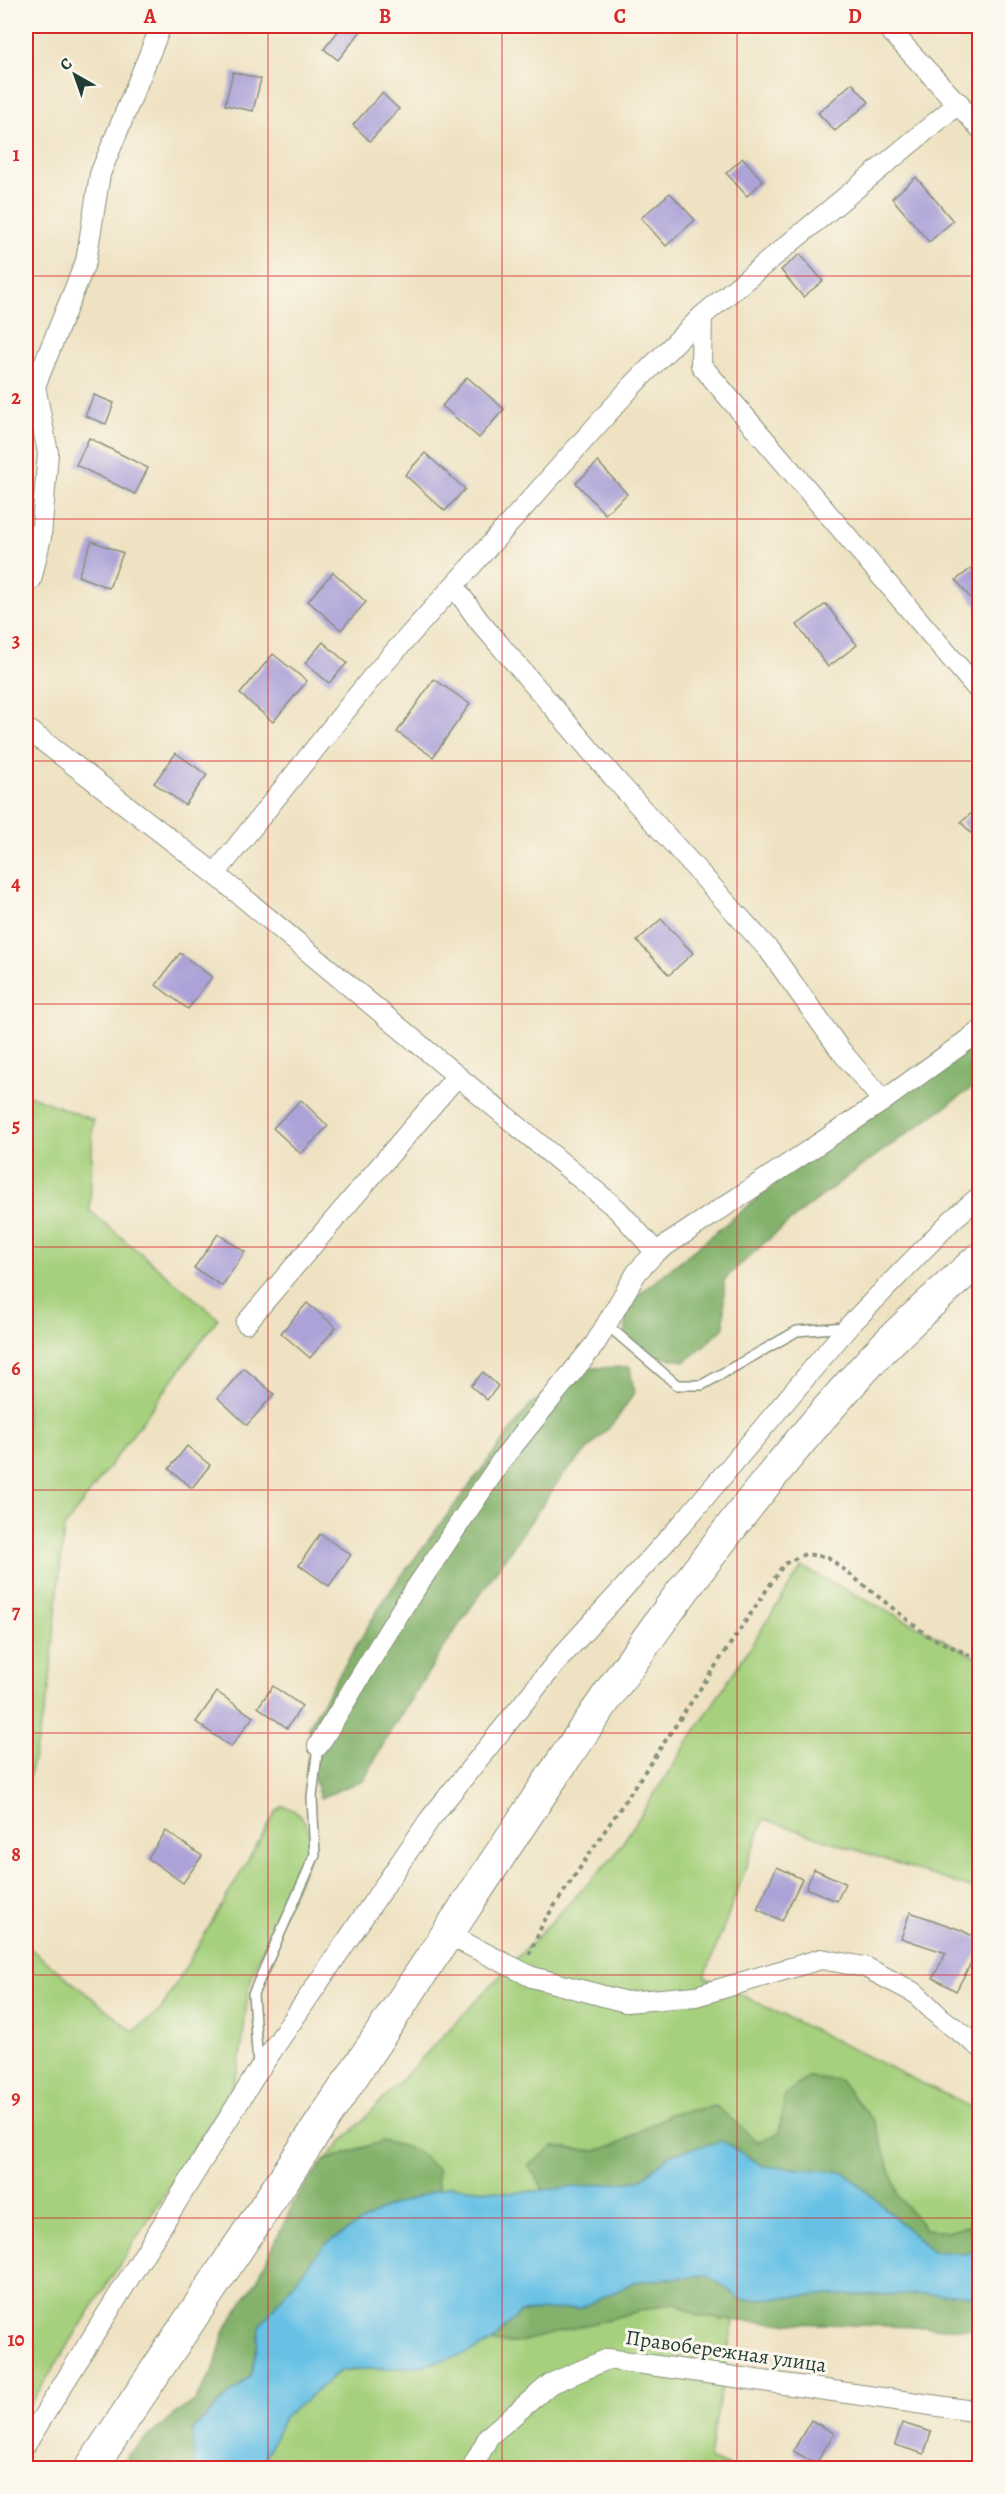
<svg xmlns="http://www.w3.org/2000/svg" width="1005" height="2494" viewBox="0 0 1005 2494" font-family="Alegreya,serif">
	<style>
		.green { fill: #a6d07d; stroke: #628658; stroke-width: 1.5 }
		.forest { fill: #84b26c; stroke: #527850; stroke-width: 1.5 }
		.water { fill: #68c1e5; stroke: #447f8c; stroke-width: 1.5 }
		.building { fill: #aca2d8 }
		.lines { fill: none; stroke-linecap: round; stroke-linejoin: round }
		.service-casing { stroke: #87907b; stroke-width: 12 }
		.minor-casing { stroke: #87907b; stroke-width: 22 }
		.trunk-casing { stroke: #87907b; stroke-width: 34 }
		.path { stroke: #87907b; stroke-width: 4; stroke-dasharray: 4.5 4.5; stroke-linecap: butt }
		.service { stroke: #fff; stroke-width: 9 }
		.minor { stroke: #fff; stroke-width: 20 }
		.trunk { stroke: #fff; stroke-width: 32 }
		.grid { fill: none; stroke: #d62828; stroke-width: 1.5; stroke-opacity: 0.55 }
		.labels { text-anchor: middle; stroke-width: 6; stroke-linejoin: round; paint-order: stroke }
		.street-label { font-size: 21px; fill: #1f3d34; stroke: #fbf7ec }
		.neatline { fill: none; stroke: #d62828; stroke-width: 2 }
		.grid-label { font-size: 20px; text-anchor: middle; font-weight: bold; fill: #d62828 }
	</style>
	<rect width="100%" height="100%" fill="#fbf7ec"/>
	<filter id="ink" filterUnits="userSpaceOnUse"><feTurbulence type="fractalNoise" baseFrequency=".0167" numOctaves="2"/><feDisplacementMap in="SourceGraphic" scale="12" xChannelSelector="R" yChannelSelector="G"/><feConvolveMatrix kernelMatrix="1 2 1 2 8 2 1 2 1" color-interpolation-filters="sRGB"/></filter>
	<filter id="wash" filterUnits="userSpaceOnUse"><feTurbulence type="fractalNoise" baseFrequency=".008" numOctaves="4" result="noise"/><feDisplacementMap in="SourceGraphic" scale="24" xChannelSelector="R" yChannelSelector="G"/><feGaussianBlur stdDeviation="1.35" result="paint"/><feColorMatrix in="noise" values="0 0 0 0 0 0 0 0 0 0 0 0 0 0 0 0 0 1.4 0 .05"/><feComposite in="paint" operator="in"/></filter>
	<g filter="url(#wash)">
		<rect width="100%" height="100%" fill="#efe2c2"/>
		<g class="green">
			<polygon points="26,1094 93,1120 90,1211 218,1318 64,1528 49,1690 26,1791"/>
			<path d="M802 1567 979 1658V1891L764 1819 705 1977 979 2111V2222L948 2233 925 2229 898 2196 875 2123 839 2080 808 2077 785 2095 779 2133 757 2142 716 2106 670 2114 618 2144 595 2151 554 2147 528 2165 544 2190 512 2193 449 2186 438 2190 436 2168C390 2129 376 2143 324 2161L614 1856Z"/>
			<path d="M283 1806C299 1810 309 1822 310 1839 312 1869 271 1930 258 1960 242 1996 247 2032 238 2068 236 2078 230 2089 226 2098L26 2411V1945L133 2031 160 2011 276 1812Z"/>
			<polygon points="675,2302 698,2316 733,2321 709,2459 732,2468 580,2468 571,2462 556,2468 260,2468 284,2417 342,2370 417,2367 462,2355 492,2342 515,2343"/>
		</g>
		<g class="forest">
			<path d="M979 1031V1083C891 1145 801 1205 724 1280V1328L686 1361 650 1356 625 1341 627 1304 810 1156Z"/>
			<polygon points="630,1367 634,1393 616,1420 562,1476 458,1626 391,1730 364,1780 320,1798 310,1766 309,1725 385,1598 530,1405 569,1377 590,1368"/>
			<polygon points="808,2077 839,2080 875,2123 898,2196 925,2229 948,2232 979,2222 979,2249 965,2254 932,2251 845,2172 763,2166 722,2141 671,2154 639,2181 544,2190 528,2165 554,2147 595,2151 618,2144 670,2114 716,2106 758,2142 779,2133 785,2095"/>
			<polygon points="383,2141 415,2150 437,2169 438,2190 382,2209 261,2324 252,2374 192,2430 194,2468 120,2468 128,2455 173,2415 195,2401 214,2369 225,2330 257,2280 296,2198 324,2161"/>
			<polygon points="708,2275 742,2300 822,2295 955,2294 979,2297 979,2329 733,2321 698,2316 675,2302 515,2343 492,2342 520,2312 581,2308 634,2282"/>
		</g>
		<polygon class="water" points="722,2141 763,2166 845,2172 932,2251 965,2254 979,2249 979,2297 955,2294 822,2295 742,2300 708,2275 634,2282 581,2308 520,2312 492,2342 462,2355 417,2367 342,2370 284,2417 260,2468 194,2468 192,2430 252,2374 261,2324 324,2245 382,2209 449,2186 512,2193 639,2181 671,2154"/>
		<g id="blocks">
			<g class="building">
				<polygon points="342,26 365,26 338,60 324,49"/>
				<polygon points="233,72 261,79 253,111 225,105"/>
				<polygon points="852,83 869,102 835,131 818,113"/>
				<polygon points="382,93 399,109 370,141 353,125"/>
				<polygon points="743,158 763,181 747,196 726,173"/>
				<polygon points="916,177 953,221 929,242 892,198"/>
				<polygon points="670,193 695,220 666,246 641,218"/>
				<polygon points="800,254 823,281 803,297 781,270"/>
				<polygon points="467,377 504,409 479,438 442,406"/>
				<polygon points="94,395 114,403 106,424 85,416"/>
				<polygon points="89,438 148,468 135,494 76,465"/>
				<polygon points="425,453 465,489 445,511 405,475"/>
				<polygon points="598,462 627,494 605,514 576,483"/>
				<polygon points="92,541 123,553 109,588 78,576"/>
				<polygon points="980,562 980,610 956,580"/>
				<polygon points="333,572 366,602 341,630 308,601"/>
				<polygon points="826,604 857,645 828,667 797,625"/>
				<polygon points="323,642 347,663 329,683 305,663"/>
				<polygon points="273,654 307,681 273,722 240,694"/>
				<polygon points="434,679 470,704 433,757 397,732"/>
				<polygon points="176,753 207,775 185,805 154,783"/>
				<polygon points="980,806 980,843 961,822"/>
				<polygon points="661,919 693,953 669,975 637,941"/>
				<polygon points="180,953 212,977 188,1009 156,985"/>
				<polygon points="301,1100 328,1126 301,1154 273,1128"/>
				<polygon points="218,1234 245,1252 222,1286 194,1268"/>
				<polygon points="307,1303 336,1327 310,1358 281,1333"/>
				<polygon points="244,1368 274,1394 247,1425 218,1398"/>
				<polygon points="483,1372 498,1386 487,1400 471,1386"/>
				<polygon points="187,1446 210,1465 192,1488 169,1469"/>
				<polygon points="320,1534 351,1555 329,1586 299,1565"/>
				<polygon points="273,1686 302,1706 287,1728 258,1707"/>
				<polygon points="217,1692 253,1717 231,1747 196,1722"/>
				<polygon points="166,1831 202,1856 183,1883 148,1858"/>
				<polygon points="777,1867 802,1879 782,1921 757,1909"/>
				<polygon points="814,1869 845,1883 837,1901 806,1888"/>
				<polygon points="910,1912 961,1930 980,1940 980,1946 956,1991 933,1978 946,1953 901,1938"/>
				<polygon points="811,2420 834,2433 816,2464 793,2451"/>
				<polygon points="902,2423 931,2432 924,2454 895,2445"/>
			</g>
		</g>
	</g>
	<g filter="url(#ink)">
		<use href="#blocks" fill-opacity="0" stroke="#87907b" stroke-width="1.5"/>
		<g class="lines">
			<defs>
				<g id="service">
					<polyline points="606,1324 677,1385 702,1385 797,1331 845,1327"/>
					<polyline points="258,2066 253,1994 315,1855 312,1797 318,1746"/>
				</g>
				<g id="minor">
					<polyline points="886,26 980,128"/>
					<polyline points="702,316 701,365 980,692"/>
					<polyline points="31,580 41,537 48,453 35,386 86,261 100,174 161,26"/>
					<polyline points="454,586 479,621 615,779 769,950 841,1051 883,1101"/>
					<polyline points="30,731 215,874 617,1209 656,1252 637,1272 595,1344 504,1457 403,1607 318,1746"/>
					<polyline points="215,874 373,676 632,386 702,316 959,103"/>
					<polyline points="656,1252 883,1101 980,1031"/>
					<polyline points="246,1323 457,1076"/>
					<polyline points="447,1934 532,1977 626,2002 696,1996 821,1959 865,1967 915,1993 941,2018 980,2047"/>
					<polyline points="26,2444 258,2071 430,1819 559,1659 682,1524 848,1327 952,1220 980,1196"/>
					<polyline points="472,2468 489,2436 550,2384 608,2359 980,2412"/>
				</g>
				<path id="trunk" d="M91 2468C212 2286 334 2104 456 1921 584 1728 713 1532 870 1362 904 1325 943 1292 980 1258"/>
			</defs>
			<use href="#service" class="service-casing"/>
			<use href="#minor" class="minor-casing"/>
			<use href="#trunk" class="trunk-casing"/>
			<polyline class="path" points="529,1955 543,1923 784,1564 805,1554 828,1557 928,1636 980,1660"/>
			<use href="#service" class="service"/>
			<use href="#minor" class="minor"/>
			<use href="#trunk" class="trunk"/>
		</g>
	</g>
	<path class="grid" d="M268 26V2468M502 26V2468M737 26V2468M26 276H980M26 519H980M26 761H980M26 1004H980M26 1247H980M26 1490H980M26 1733H980M26 1975H980M26 2218H980"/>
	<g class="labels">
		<g class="street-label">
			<text transform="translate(726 2351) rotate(8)" y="7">Правобережная улица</text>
		</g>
	</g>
	<rect width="1005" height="2494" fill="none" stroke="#fbf7ec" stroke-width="66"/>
	<g transform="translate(75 75) rotate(320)" stroke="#fbf7ec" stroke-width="4.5" paint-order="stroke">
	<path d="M0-4.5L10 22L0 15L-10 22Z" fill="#1f3d34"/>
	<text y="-9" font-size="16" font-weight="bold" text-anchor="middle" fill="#1f3d34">С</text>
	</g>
	<rect x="33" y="33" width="939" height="2428" class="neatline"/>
	<g class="grid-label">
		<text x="150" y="23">A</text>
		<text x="385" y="23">B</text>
		<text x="620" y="23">C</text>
		<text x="855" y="23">D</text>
		<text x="16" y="161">1</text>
		<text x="16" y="404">2</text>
		<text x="16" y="647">3</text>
		<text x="16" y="890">4</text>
		<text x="16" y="1132">5</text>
		<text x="16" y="1375">6</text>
		<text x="16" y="1618">7</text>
		<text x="16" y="1861">8</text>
		<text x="16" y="2104">9</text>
		<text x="16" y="2346">10</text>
	</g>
</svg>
